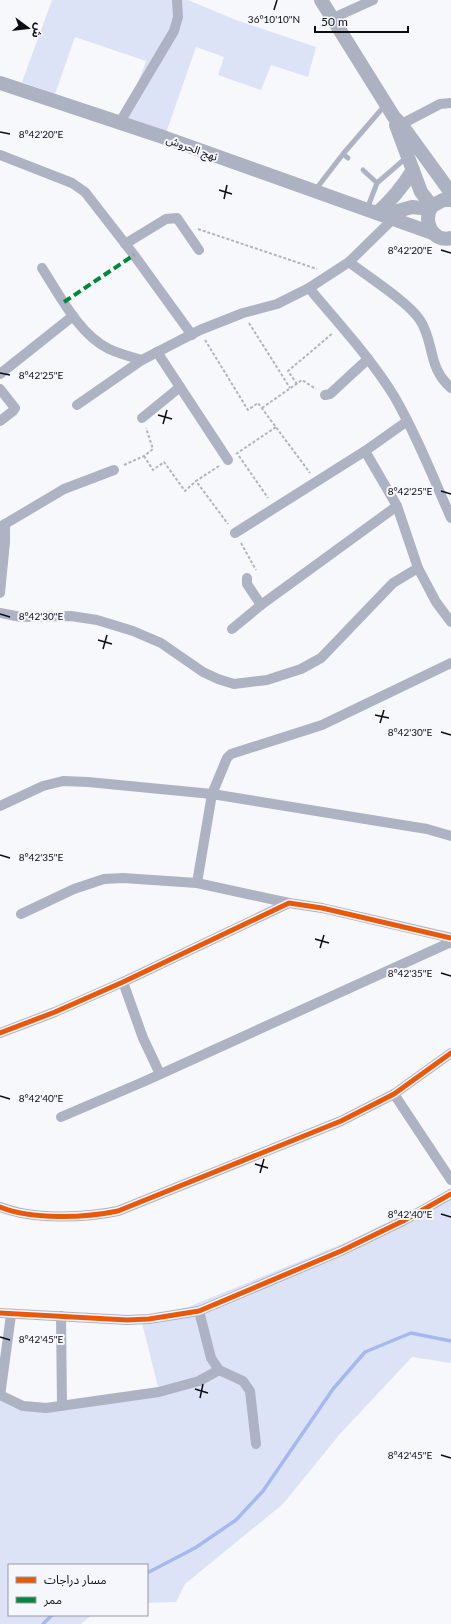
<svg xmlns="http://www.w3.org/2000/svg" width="451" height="1624" viewBox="0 0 451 1624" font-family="Lato,'Noto Sans Arabic',sans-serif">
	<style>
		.green { fill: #dce3f7 }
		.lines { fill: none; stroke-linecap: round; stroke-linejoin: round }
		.stream { stroke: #a7b8ee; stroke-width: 3.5 }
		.path { stroke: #b1b5c0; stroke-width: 2; stroke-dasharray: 3 2; stroke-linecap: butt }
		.lane { stroke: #aeb3c3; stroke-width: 5 }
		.street { stroke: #aeb3c3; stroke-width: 10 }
		.secondary { stroke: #adb2c2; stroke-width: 14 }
		.quiet { stroke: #00873e; stroke-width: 4; stroke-dasharray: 8 4; stroke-linecap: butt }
		.cycleway-casing { stroke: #f6f7fc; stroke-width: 8 }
		.cycleway { stroke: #e8590c; stroke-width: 5 }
		.ticks { fill: none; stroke: #0b0d14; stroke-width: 1.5 }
		.labels { text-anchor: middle; stroke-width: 4; stroke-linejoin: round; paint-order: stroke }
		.street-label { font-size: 11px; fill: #0b0d14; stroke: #f6f7fc }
		.ticks-label { font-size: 10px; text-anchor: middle; fill: #0b0d14; stroke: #f6f7fc; stroke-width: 4; stroke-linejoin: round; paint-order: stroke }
	</style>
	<rect width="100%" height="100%" fill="#f7f8fb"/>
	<g class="green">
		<polygon points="52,0 188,0 236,20 316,47 308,77 271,65 261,90 218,75 224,57 196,47 166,133 125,118 146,61 75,37 55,94 22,82"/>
		<polygon points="451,1188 451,1363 412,1357 339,1435 283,1504 185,1584 176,1602 147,1603 147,1565 9,1565 9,1615 92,1615 81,1624 0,1624 0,1391 13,1400 71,1405 158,1387 141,1319 188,1307 347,1242 421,1206"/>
	</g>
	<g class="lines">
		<g class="stream">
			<polyline points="147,1573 195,1548 236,1520 263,1491 333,1389 365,1352 411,1333 451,1341"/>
			<polyline points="43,1624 52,1615"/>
		</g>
		<g class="path">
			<polyline points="198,229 317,269"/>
			<polyline points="249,323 290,388"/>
			<polyline points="205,340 248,410 258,403 310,473"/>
			<polyline points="297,384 288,371 333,333"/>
			<polyline points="262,408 302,380 316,389"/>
			<polyline points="236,454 276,427"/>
			<polyline points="144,456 153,470 164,462 185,491 196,481"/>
			<polyline points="239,456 268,498"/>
			<polyline points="124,465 144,456 153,449 146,428"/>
			<polyline points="219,466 196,481 228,524"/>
			<polyline points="241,543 256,570"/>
		</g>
		<g class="lane">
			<polyline points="343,154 348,158"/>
			<polyline points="363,170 377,183"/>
			<polyline points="316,189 343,154 386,104"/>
			<polyline points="367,209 377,183 407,157"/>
		</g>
		<g class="street">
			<polyline points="331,19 373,0"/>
			<polyline points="120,122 174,31 178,17 177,0"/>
			<polyline points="396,127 440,104 451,103"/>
			<polyline points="0,155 72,183 85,192 134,255 192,335"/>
			<polyline points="125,244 166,219 177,218 199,250"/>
			<path d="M349 262C367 276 408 302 420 320 435 343 427 367 451 388"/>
			<path d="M42 268C60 296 79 334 109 349 120 354 131 357 142 360"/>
			<path d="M309 288C338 323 370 357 394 396 416 434 433 477 451 518"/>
			<polyline points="157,352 228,460"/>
			<polyline points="0,374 73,316"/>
			<polyline points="0,389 15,408 13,411 0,421"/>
			<polyline points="325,395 330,394 368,359"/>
			<polyline points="77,405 142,360 200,330 243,313 277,304 309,288 349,262 393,219 394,214"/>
			<polyline points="142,418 180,387"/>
			<polyline points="365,451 397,506 418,568 436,602 451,622"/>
			<polyline points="0,527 64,489 114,470"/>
			<polyline points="235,533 365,451 406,422"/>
			<polyline points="247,578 247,584 261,605"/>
			<polyline points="0,593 5,542 5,524"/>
			<polyline points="0,613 21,617 71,616 97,620 133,631 161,643 203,672 218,679 234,684 267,680 301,669 321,658 393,583 418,568"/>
			<polyline points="232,629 261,605 397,506"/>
			<polyline points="0,806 43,786 63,781 88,782 212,794 427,829 451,836"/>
			<polyline points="197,883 212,794 227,758 231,754 322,725 451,663"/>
			<polyline points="21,914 74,889 104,879 123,878 197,883 289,903"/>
			<polyline points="123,982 143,1038 160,1074"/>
			<polyline points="0,1033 55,1012 123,982 289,903 322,908 451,938"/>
			<polyline points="394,1094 451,1180"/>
			<polyline points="61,1117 143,1082 451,942"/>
			<path d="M0 1207C33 1220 84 1218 118 1211L341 1121 394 1094 451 1053"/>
			<polyline points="199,1311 211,1358 219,1370 243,1381 250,1391 256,1444"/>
			<polyline points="0,1313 127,1320 149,1319 199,1311 341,1251 403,1221 451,1194"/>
			<polyline points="61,1316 62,1405"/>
			<polyline points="0,1395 23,1406 46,1408 159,1392 199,1381 219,1370"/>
			<polyline points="0,1396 11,1315"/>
		</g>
		<g class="secondary">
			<polyline points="321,0 394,117 401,124 451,193"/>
			<polyline points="0,83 166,138 435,234"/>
			<polyline points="396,125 421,192 432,206"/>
			<path d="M451 200H443L432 206C422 220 432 243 451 238"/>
			<path d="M377 213C392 200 403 186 413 170"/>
			<polyline points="383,215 412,207 430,209"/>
		</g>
		<polyline class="quiet" points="64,302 134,255"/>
		<defs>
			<g id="cycleway">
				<polyline points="0,1033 55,1012 123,982 289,903 322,908 451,938"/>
				<path d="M0 1207C33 1220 84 1218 118 1211L341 1121 394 1094 451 1053"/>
				<polyline points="0,1313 127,1320 149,1319 199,1311 341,1251 403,1221 451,1194"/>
			</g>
		</defs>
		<use href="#cycleway" class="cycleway-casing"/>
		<use href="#cycleway" class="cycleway"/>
	</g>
	<path class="ticks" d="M274 10 277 0M0 132 10 134M219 190 232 194M224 199 227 185M441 250 451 253M0 373 10 375M158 415 172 419M163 424 167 410M441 491 451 494M0 614 10 617M98 640 112 644M103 649 107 635M375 715 389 718M380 723 384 710M441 732 451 735M0 855 10 858M315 939 329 943M320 948 324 935M441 973 451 976M0 1096 10 1099M255 1164 268 1168M260 1173 264 1159M441 1214 451 1217M0 1337 10 1340M195 1389 208 1393M200 1398 203 1384M441 1455 451 1458"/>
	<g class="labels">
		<g class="street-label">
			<text transform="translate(192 148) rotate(20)" y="4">نهج الحروش</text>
		</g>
	</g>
	<g class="ticks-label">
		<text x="274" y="23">36°10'10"N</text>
		<text x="41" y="138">8°42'20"E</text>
		<text x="410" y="254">8°42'20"E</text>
		<text x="41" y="379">8°42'25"E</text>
		<text x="410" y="495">8°42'25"E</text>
		<text x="41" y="620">8°42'30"E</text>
		<text x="410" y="736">8°42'30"E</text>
		<text x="41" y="861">8°42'35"E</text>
		<text x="410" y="977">8°42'35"E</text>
		<text x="41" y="1102">8°42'40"E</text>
		<text x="410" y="1218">8°42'40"E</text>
		<text x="41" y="1343">8°42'45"E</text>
		<text x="410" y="1459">8°42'45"E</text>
	</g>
	<rect x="8" y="1564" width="140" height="52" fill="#f6f7fc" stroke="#98999f"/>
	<rect x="16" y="1577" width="20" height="6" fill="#e8590c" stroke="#98999f"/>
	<text x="44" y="1584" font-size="12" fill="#0b0d14">مسار دراجات</text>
	<rect x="16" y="1597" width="20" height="6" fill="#00873e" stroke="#98999f"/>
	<text x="44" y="1604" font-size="12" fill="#0b0d14">ممر</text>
	<g transform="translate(28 28) rotate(105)" stroke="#f6f7fc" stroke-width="3" paint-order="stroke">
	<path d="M0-3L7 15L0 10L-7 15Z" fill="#0b0d14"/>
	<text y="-6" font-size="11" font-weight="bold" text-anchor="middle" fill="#0b0d14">ش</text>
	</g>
	<path d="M315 26v6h93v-6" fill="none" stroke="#0b0d14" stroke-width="2"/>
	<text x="321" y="26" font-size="12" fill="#0b0d14" stroke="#f6f7fc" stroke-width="3" paint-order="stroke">50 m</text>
</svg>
